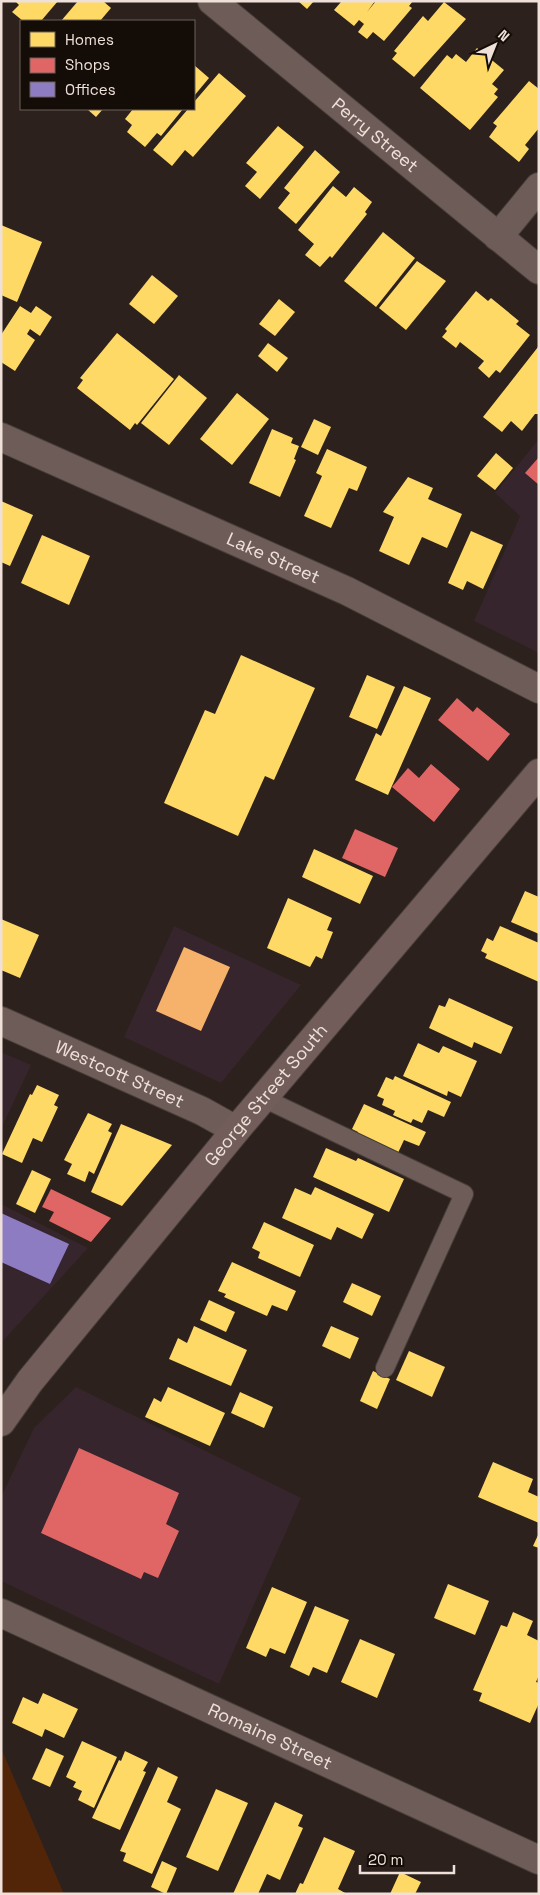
<svg xmlns="http://www.w3.org/2000/svg" width="540" height="1895" viewBox="0 0 540 1895" font-family="'Space Grotesk',sans-serif">
	<style>
		.commercial { fill: #36252c }
		.green { fill: #522509 }
		.homes { fill: #ffd966 }
		.shops { fill: #e06666 }
		.offices { fill: #8e7cc3 }
		.health { fill: #f6b26b }
		.lines { fill: none; stroke-linecap: round; stroke-linejoin: round }
		.service-casing { stroke: #463d38; stroke-width: 20 }
		.minor-casing { stroke: #463d38; stroke-width: 30 }
		.secondary-casing { stroke: #463d38; stroke-width: 30 }
		.service { stroke: #6e5c59; stroke-width: 18 }
		.minor { stroke: #6e5c59; stroke-width: 28 }
		.secondary { stroke: #725d5b; stroke-width: 28 }
		.labels { text-anchor: middle; stroke-width: 5; stroke-linejoin: round; paint-order: stroke }
		.street-label { font-size: 18px; fill: #efe1da; stroke: #140c07 }
	</style>
	<rect width="100%" height="100%" fill="#2c211c"/>
	<g class="commercial">
		<polygon points="539,439 539,653 474,621 520,516 495,493"/>
		<polygon points="174,926 301,985 221,1083 124,1037"/>
		<polygon points="1,1052 31,1065 1,1129"/>
		<polygon points="1,1204 88,1248 1,1343"/>
		<polygon points="76,1387 301,1498 219,1684 1,1581 1,1497 34,1428"/>
	</g>
	<polygon class="green" points="1,1748 64,1894 1,1894"/>
	<g class="homes">
		<polygon points="15,1 58,1 41,21 23,21 12,12 19,5"/>
		<polygon points="78,1 103,1 111,8 100,21 61,21"/>
		<polygon points="298,1 314,1 307,9"/>
		<polygon points="339,1 375,1 367,12 376,1 413,1 409,6 412,8 384,41 373,32 367,39 358,32 364,24 359,20 354,26 334,10 341,2"/>
		<polygon points="444,2 466,19 414,77 392,59 397,53 394,51 423,16 428,21"/>
		<polygon points="477,48 504,70 492,84 498,89 494,94 498,97 470,130 420,88 447,55 452,59 456,54 466,62"/>
		<polygon points="194,65 209,78 194,96"/>
		<polygon points="219,73 246,96 193,157 185,150 172,166 153,150 188,109 194,109 194,102"/>
		<polygon points="529,81 539,89 539,128 525,145 529,149 519,162 489,137 497,126 493,123"/>
		<polygon points="87,109 103,109 96,117"/>
		<polygon points="133,109 183,109 161,136 157,133 145,147 127,132 132,125 125,119"/>
		<polygon points="278,126 304,147 260,199 245,186 257,172 246,163"/>
		<polygon points="315,150 340,172 296,224 278,208 290,193 284,188"/>
		<polygon points="333,186 346,197 354,187 372,202 365,212 367,214 332,258 330,256 320,267 305,255 314,244 298,230"/>
		<polygon points="1,225 42,242 17,302 1,295"/>
		<polygon points="383,232 415,258 376,307 344,281"/>
		<polygon points="417,261 446,281 406,330 379,308"/>
		<polygon points="152,275 178,296 154,324 129,304"/>
		<polygon points="476,291 488,301 491,298 519,321 516,324 530,335 500,373 496,370 489,378 478,368 484,361 460,342 456,348 442,337 447,331 445,329"/>
		<polygon points="279,299 295,312 275,336 259,324"/>
		<polygon points="20,306 31,313 36,306 52,317 40,336 30,329 27,334 35,340 15,371 1,362 1,335"/>
		<polygon points="117,333 174,379 137,425 135,423 130,430 77,388 83,380 80,378"/>
		<polygon points="268,343 288,358 277,372 258,356"/>
		<polygon points="538,347 539,414 535,414 522,431 511,421 502,432 483,417"/>
		<polygon points="179,375 207,398 169,445 141,423"/>
		<polygon points="237,393 269,419 232,465 200,439"/>
		<polygon points="314,419 331,427 318,455 301,447"/>
		<polygon points="272,429 293,438 291,443 299,446 294,459 296,460 280,497 249,483"/>
		<polygon points="327,449 367,467 357,491 349,488 331,528 304,516 322,476 316,473"/>
		<polygon points="496,453 513,468 495,490 477,476"/>
		<polygon points="408,477 433,488 428,499 462,514 447,548 422,537 409,565 379,551 394,517 383,512"/>
		<polygon points="1,501 33,515 10,566 1,562"/>
		<polygon points="471,531 503,545 483,589 467,581 463,590 448,583"/>
		<polygon points="42,535 90,556 69,605 21,583"/>
		<polygon points="241,655 315,688 274,780 265,776 238,836 164,803 205,710 215,714"/>
		<polygon points="367,675 395,687 377,729 349,717"/>
		<polygon points="404,686 431,698 388,795 355,780 376,733 381,736"/>
		<polygon points="314,849 373,876 360,904 302,877"/>
		<polygon points="525,891 539,897 539,934 511,922"/>
		<polygon points="288,898 332,918 327,930 333,932 322,959 316,956 310,967 267,948"/>
		<polygon points="1,919 39,935 20,978 1,970"/>
		<polygon points="500,926 539,943 539,982 485,958 487,954 481,951 487,938 493,941"/>
		<polygon points="449,998 513,1027 501,1054 474,1042 472,1048 429,1028 439,1005 445,1007"/>
		<polygon points="418,1043 439,1053 443,1046 477,1061 461,1097 448,1091 447,1096 403,1076"/>
		<polygon points="395,1076 451,1102 444,1117 428,1110 422,1123 413,1119 411,1123 393,1115 395,1111 382,1105 384,1099 377,1096 386,1077 393,1080"/>
		<polygon points="37,1085 59,1095 54,1105 58,1107 42,1142 33,1138 22,1163 2,1154 30,1094 32,1095"/>
		<polygon points="364,1104 426,1132 419,1146 404,1140 397,1155 356,1137 358,1132 352,1129"/>
		<polygon points="88,1113 112,1124 108,1131 112,1133 94,1174 89,1171 85,1182 67,1174 72,1164 64,1160"/>
		<polygon points="121,1124 172,1145 122,1206 91,1192"/>
		<polygon points="326,1148 356,1161 358,1158 404,1179 389,1212 313,1177"/>
		<polygon points="32,1170 51,1179 35,1213 16,1204"/>
		<polygon points="315,1187 374,1214 362,1239 337,1227 331,1240 282,1218 295,1188 311,1195"/>
		<polygon points="264,1222 314,1245 300,1277 258,1258 260,1252 252,1248"/>
		<polygon points="232,1262 296,1291 287,1311 272,1305 267,1316 224,1297 226,1294 218,1291"/>
		<polygon points="352,1283 381,1296 372,1316 343,1302"/>
		<polygon points="209,1300 235,1312 226,1332 200,1320"/>
		<polygon points="194,1326 247,1350 231,1386 169,1359 178,1338 187,1343"/>
		<polygon points="331,1326 359,1338 350,1359 322,1346"/>
		<polygon points="409,1351 445,1367 432,1397 396,1380"/>
		<polygon points="373,1371 390,1379 377,1409 360,1401"/>
		<polygon points="168,1387 225,1413 210,1446 145,1417 154,1398 161,1402"/>
		<polygon points="240,1392 273,1407 264,1428 231,1413"/>
		<polygon points="493,1462 533,1479 528,1492 539,1497 539,1523 478,1497"/>
		<polygon points="539,1533 539,1548 533,1546"/>
		<polygon points="448,1584 489,1601 475,1635 434,1618"/>
		<polygon points="272,1587 307,1602 285,1654 270,1648 266,1657 246,1648"/>
		<polygon points="315,1606 349,1620 327,1673 313,1667 309,1676 290,1667"/>
		<polygon points="513,1612 533,1621 527,1635 539,1641 539,1675 536,1682 539,1683 539,1703 530,1723 479,1701 482,1693 473,1690 501,1625 507,1627"/>
		<polygon points="360,1639 395,1654 377,1698 341,1682"/>
		<polygon points="43,1693 78,1709 64,1738 45,1729 42,1737 12,1723 23,1697 38,1704"/>
		<polygon points="82,1741 117,1757 94,1808 78,1800 82,1791 73,1787 76,1782 66,1777"/>
		<polygon points="46,1748 64,1756 50,1787 32,1779"/>
		<polygon points="125,1751 148,1762 143,1771 146,1772 120,1830 92,1818 119,1760 121,1761"/>
		<polygon points="158,1767 178,1777 167,1802 181,1809 152,1874 123,1861 126,1853 120,1851"/>
		<polygon points="216,1789 248,1803 218,1871 186,1857"/>
		<polygon points="275,1802 303,1815 298,1826 303,1828 280,1880 267,1874 258,1894 233,1894"/>
		<polygon points="324,1837 355,1851 338,1889 347,1894 295,1894 300,1883 303,1884"/>
		<polygon points="162,1861 177,1868 166,1894 151,1887"/>
		<polygon points="400,1872 421,1882 415,1894 390,1894"/>
	</g>
	<g class="shops">
		<polygon points="539,457 539,485 525,473"/>
		<polygon points="457,698 473,712 477,707 510,734 488,761 438,720"/>
		<polygon points="431,764 460,789 434,822 392,787 408,768 419,778"/>
		<polygon points="355,829 398,848 385,877 342,858"/>
		<polygon points="51,1189 111,1218 91,1242 49,1221 54,1212 42,1207"/>
		<polygon points="79,1448 179,1493 166,1524 179,1531 158,1578 144,1572 141,1579 41,1533"/>
	</g>
	<polygon class="offices" points="1,1213 69,1244 50,1284 1,1262"/>
	<polygon class="health" points="184,947 230,967 201,1031 156,1011"/>
	<g class="lines">
		<defs>
			<polyline id="service" points="263,1098 464,1194 385,1368"/>
			<g id="minor">
				<path id="s1" d="M212 1 539 270"/>
				<polyline points="498,237 539,187"/>
				<path id="s2" d="M1 437 347 591 539 689"/>
				<path id="s3" d="M1 1021 202 1111 236 1130"/>
				<path id="s4" d="M1 1613 539 1860"/>
			</g>
			<g id="secondary">
				<path id="s5" d="M1 1422 30 1381 236 1130 539 773"/>
			</g>
		</defs>
		<use href="#service" class="service-casing"/>
		<use href="#minor" class="minor-casing"/>
		<use href="#secondary" class="secondary-casing"/>
		<use href="#service" class="service"/>
		<use href="#minor" class="minor"/>
		<use href="#secondary" class="secondary"/>
	</g>
	<g class="labels">
		<g class="street-label">
			<text dy="6" stroke="none"><textPath href="#s1" startOffset="211">Perry Street</textPath></text>
			<text dy="6" stroke="none"><textPath href="#s2" startOffset="298">Lake Street</textPath></text>
			<text dy="6" stroke="none"><textPath href="#s3" startOffset="130">Westcott Street</textPath></text>
			<text dy="6" stroke="none"><textPath href="#s5" startOffset="421">George Street South</textPath></text>
			<text dy="6" stroke="none"><textPath href="#s4" startOffset="296">Romaine Street</textPath></text>
		</g>
	</g>
	<rect width="540" height="1895" fill="none" stroke="#efe1da" stroke-width="5"/>
	<rect x="20" y="20" width="175" height="90" fill="#140c07" stroke="#6c615b"/>
	<rect x="30" y="32" width="25" height="15" fill="#ffd966" stroke="#6c615b"/>
	<text x="65" y="45" font-size="15" fill="#efe1da">Homes</text>
	<rect x="30" y="58" width="25" height="15" fill="#e06666" stroke="#6c615b"/>
	<text x="65" y="70" font-size="15" fill="#efe1da">Shops</text>
	<rect x="30" y="82" width="25" height="15" fill="#8e7cc3" stroke="#6c615b"/>
	<text x="65" y="95" font-size="15" fill="#efe1da">Offices</text>
	<g transform="translate(495 45) rotate(43)" stroke="#140c07" stroke-width="4" paint-order="stroke">
	<path d="M0-4L9 19L0 12L-9 19Z" fill="#efe1da"/>
	<text y="-8" font-size="14" font-weight="bold" text-anchor="middle" fill="#efe1da">N</text>
	</g>
	<path d="M360 1865v8h94v-8" fill="none" stroke="#efe1da" stroke-width="2.5"/>
	<text x="368" y="1865" font-size="15" fill="#efe1da" stroke="#140c07" stroke-width="4" paint-order="stroke">20 m</text>
</svg>
